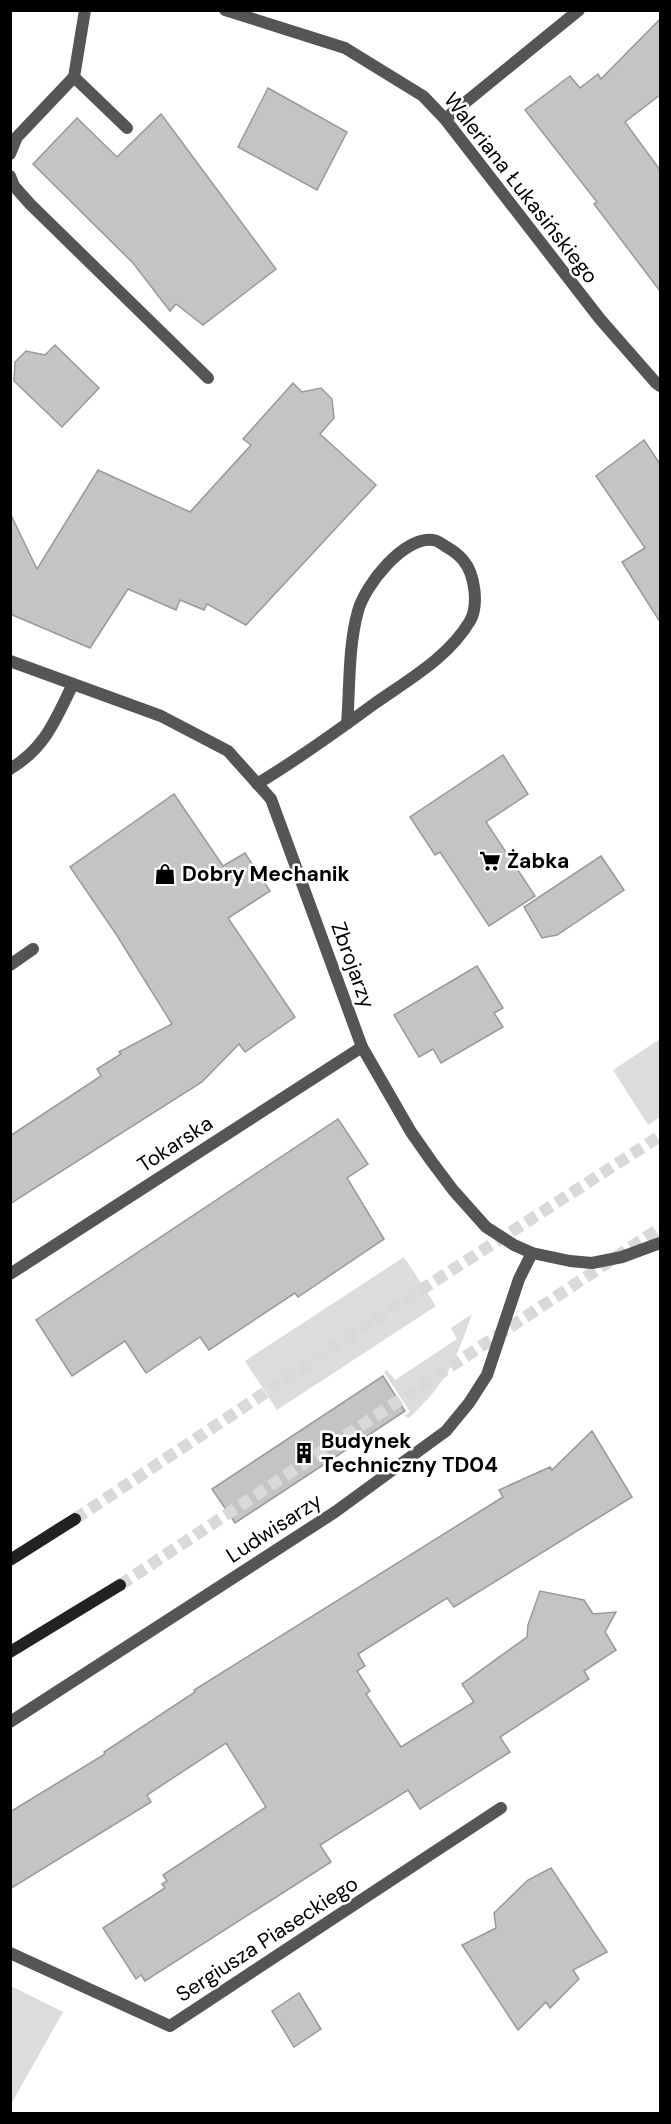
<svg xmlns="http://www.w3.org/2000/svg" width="671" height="2124" viewBox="0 0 671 2124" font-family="'DM Sans',sans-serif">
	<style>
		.green { fill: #dcdcdc }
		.building { fill: #c4c4c4; stroke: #999; stroke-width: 1.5 }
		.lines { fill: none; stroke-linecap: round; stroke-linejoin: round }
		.secondary-tunnel { stroke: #d9d9d9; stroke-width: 12; stroke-dasharray: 12 6; stroke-linecap: butt }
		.service { stroke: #555; stroke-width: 12 }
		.minor { stroke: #555; stroke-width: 12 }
		.secondary { stroke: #222; stroke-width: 12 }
		.labels { text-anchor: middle; stroke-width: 5; stroke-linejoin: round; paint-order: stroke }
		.street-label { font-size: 21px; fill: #000; stroke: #fff }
		.poi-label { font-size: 21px; font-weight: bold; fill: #000; stroke: #fff; text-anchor: start }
	</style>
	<rect width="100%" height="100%" fill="#fff"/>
	<g class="green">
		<polygon points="660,1039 660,1117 648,1125 613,1070"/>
		<polygon points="404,1257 436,1306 277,1410 245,1361"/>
		<path d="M472 1314C455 1363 447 1382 409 1418L404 1416 410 1412 384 1372 387 1370 395 1380 457 1339 451 1328Z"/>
		<polygon points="11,1986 63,2012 11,2104"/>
	</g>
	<g class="building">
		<polygon points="660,19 660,95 625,122 660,170 660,291 594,204 597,202 525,110 570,76 580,88 598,74 601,79"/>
		<polygon points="268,88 347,132 317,190 238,147"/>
		<polygon points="161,114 276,269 203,325 176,304 170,311 133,263 33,164 77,118 117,157"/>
		<polygon points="55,345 99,388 62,427 14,381 15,362 26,351 45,355"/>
		<polygon points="293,383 302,392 321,388 332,399 334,418 320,434 376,485 246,625 207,604 204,610 180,600 176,610 128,589 90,648 10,614 10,513 37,569 98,470 190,512 251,445 243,439"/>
		<polygon points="644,440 660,464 660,622 622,562 645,548 596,476"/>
		<polygon points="503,755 528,794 486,822 535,896 489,926 440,852 435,855 410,817"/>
		<polygon points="174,794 223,866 245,853 270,891 228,918 295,1017 245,1052 239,1044 202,1082 10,1204 10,1136 101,1076 97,1069 121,1054 119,1052 172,1024 116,934 70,867"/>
		<polygon points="601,856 624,890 557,935 542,938 524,907"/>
		<polygon points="477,966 503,1008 494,1013 503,1027 441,1063 433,1049 419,1057 394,1015"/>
		<polygon points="338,1119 368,1164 347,1178 384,1239 298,1297 295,1293 209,1350 200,1337 146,1373 125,1341 72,1376 36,1320"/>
		<polygon points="383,1376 405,1411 235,1523 212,1489"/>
		<polygon points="592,1431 632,1497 454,1607 447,1598 358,1654 365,1666 357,1671 370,1691 366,1694 401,1747 474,1702 462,1684 527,1637 528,1625 540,1591 584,1600 593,1614 616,1612 605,1632 616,1650 584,1671 589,1679 500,1737 510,1752 420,1809 408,1790 320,1845 331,1862 145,1981 141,1975 136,1979 103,1928 165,1888 162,1884 167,1881 163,1875 266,1807 226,1743 147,1795 151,1802 10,1889 10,1812 105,1754 104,1752 195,1692 194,1690 503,1497 499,1490 550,1467 552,1470"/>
		<polygon points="551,1868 607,1952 573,1970 579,1979 550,2008 546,2002 518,2030 462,1945 496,1928 494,1913 528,1880"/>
		<polygon points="299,1993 321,2029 294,2047 272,2011"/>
	</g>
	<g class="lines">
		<g class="secondary-tunnel">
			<polyline points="75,1519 382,1315 660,1136"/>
			<polyline points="120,1585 660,1228"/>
		</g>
		<g class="service">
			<polyline points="74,77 127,128"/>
			<polyline points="10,154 17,137 74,77 85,10"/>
			<polyline points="10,176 14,186 30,204 208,378"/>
			<path d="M10 769C46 747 55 720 73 684"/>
			<path d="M257 784C298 759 336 732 374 704 408 680 448 658 470 621 479 605 475 574 463 560 459 555 452 550 445 546 442 544 437 540 433 540 404 536 365 585 358 611 348 647 350 687 347 724"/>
			<polyline points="10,965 33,949"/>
		</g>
		<g class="minor">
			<polyline points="225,10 345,48 423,96 445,119 600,319 656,383 660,386"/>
			<polyline points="445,119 579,10"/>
			<polyline points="10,661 161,716 228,751 271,799 362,1047 411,1132 432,1162 453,1190 486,1227 514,1245 532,1253 570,1261 592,1263 622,1257 660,1243"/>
			<polyline points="10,1274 362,1047"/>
			<polyline points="10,1722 335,1512 446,1431 469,1403 487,1375 519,1279 532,1253"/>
			<polyline points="10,1953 170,2026 501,1808"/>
		</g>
		<g class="secondary">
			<polyline points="10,1560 75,1519"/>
			<polyline points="10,1652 120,1585"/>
		</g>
	</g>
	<defs>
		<symbol id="supermarket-bare" viewBox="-9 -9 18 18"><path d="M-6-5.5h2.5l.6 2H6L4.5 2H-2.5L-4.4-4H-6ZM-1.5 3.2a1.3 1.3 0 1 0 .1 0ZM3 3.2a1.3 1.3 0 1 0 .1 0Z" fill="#000" stroke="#fff" stroke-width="2.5" paint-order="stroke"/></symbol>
		<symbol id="shop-bare" viewBox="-9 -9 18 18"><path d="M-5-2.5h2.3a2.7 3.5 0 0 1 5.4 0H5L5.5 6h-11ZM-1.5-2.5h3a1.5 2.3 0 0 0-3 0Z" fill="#000" stroke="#fff" stroke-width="2.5" paint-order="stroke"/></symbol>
		<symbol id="building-bare" viewBox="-9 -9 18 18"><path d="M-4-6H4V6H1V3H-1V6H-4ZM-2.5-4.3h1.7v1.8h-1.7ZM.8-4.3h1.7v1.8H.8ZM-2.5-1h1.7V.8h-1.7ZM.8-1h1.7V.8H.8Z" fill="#000" stroke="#fff" stroke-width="2.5" paint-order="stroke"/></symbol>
	</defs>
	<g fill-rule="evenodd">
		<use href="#supermarket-bare" x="475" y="846" width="30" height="30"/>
		<use href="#shop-bare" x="150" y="859" width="30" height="30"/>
		<use href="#building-bare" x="289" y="1438" width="30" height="30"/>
	</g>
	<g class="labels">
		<g class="street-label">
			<text transform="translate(521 188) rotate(52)" y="7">Waleriana Łukasińskiego</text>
			<text transform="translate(353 965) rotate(70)" y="7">Zbrojarzy</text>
			<text transform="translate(175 1144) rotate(-33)" y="7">Tokarska</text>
			<text transform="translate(274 1528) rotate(-33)" y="7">Ludwisarzy</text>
			<text transform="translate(267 1939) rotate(-33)" y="7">Sergiusza Piaseckiego</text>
		</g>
		<g class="poi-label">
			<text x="507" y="868">Żabka</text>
			<text x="182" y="881">Dobry Mechanik</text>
			<text x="321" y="1448">Budynek<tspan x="321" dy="24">Techniczny TD04</tspan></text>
		</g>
	</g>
	<rect width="671" height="2124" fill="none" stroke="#000000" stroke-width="24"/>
</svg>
